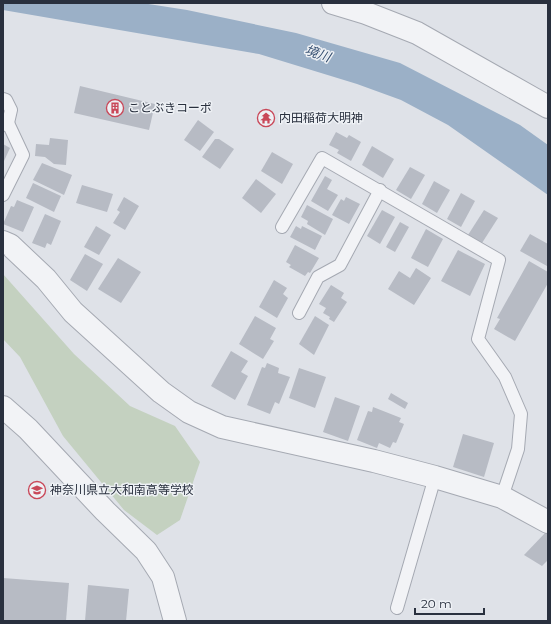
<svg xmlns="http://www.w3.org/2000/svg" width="551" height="624" font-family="Montserrat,'Noto Sans JP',sans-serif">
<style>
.green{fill:#c4d1c0}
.water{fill:#9bb0c7}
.building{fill:#b7bbc4}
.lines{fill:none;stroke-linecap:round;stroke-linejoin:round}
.service-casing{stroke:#a5a9b2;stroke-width:14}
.minor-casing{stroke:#a5a9b2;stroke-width:24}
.service{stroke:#f2f3f6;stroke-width:12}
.minor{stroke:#f2f3f6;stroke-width:22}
.labels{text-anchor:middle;stroke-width:3;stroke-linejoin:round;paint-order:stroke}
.poi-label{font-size:12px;fill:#29303e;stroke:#eef1f5;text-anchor:start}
.water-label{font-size:13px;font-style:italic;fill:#344e70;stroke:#eef1f5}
</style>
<rect width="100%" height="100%" fill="#dfe2e8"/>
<polygon class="green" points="3,274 74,354 130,406 175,426 200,462 180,520 157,535 124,510 63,436 20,357 3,339"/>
<polygon class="water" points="3,3 142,3 187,10 296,33 400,63 520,125 548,145 548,195 448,125 401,100 357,84 259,54 3,10"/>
<g class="building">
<polygon points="80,86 155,104 149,130 74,113"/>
<polygon points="198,120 214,132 200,151 184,140"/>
<polygon points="336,132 347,138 349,135 361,142 351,161 337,153 339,150 329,145"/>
<polygon points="50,138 68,140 66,165 54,164 45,157 35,156 36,144 49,145"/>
<polygon points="215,139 219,139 234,149 220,169 202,157"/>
<polygon points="3,144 10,148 4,161 3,160"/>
<polygon points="372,146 394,159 383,178 362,165"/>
<polygon points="272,152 293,164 282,184 261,171"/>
<polygon points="42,163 72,175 64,195 33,180"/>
<polygon points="410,167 425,175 411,199 396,190"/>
<polygon points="325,176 332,180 327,189 338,195 328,211 311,201"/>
<polygon points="256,179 276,194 261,213 242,198"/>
<polygon points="434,181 450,190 437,213 422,204"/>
<polygon points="33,183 61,196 54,212 26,198"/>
<polygon points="82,185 113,194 107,212 76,203"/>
<polygon points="461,193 475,201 461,227 447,219"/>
<polygon points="124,197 139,206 125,230 113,223 120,212 117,210"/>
<polygon points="346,197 360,204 349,224 332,215 341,199 344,201"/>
<polygon points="17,200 34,207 23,232 3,224 11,206 14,207"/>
<polygon points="307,205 333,219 325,235 307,224 308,221 301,217"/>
<polygon points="382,210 395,217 380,244 367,236"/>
<polygon points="484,210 498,218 482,243 468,235"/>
<polygon points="45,214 61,221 51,245 47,243 45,248 32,243"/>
<polygon points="400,222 409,227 395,252 386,247"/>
<polygon points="96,226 111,235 99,255 84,247"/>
<polygon points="296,226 301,229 302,226 322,236 315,250 290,237"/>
<polygon points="426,229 443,239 428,267 411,258"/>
<polygon points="530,234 548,244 548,264 547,266 520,251"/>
<polygon points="295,245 319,258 310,273 308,272 305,276 289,267 291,265 286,262"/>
<polygon points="458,250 485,264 470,296 441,281"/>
<polygon points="85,254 103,264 87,291 70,280"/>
<polygon points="118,258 141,272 121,303 98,289"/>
<polygon points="529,261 548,272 548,283 515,341 494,329 500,319 497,318"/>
<polygon points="416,268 431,278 414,305 388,289 399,271 410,278"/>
<polygon points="274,280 287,288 283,294 288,298 277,318 259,307"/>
<polygon points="331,285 344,293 341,298 347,302 334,322 329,319 330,317 323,313 326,308 319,304"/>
<polygon points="255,316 276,328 270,339 274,341 263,359 239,344"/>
<polygon points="315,316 329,325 314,355 299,344"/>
<polygon points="231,351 248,361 241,372 248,376 235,400 211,386"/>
<polygon points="267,363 279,368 278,373 290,377 279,404 275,402 270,414 247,405 262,367 265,368"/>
<polygon points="299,368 326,377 315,408 289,398"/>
<polygon points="391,393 408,403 405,409 388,399"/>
<polygon points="335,397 360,406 348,441 323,432"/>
<polygon points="373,407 401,418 399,422 404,424 396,443 393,442 390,448 379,443 377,448 357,440 368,411 372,412"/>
<polygon points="463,434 494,443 484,477 453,467"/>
<polygon points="546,532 548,534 548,560 542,566 524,555"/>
<polygon points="3,578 69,583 66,621 3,621"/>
<polygon points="88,585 129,589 126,621 85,621"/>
</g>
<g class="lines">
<g class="service-casing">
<g id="service">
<polyline points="3,99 6,100 11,110 8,123"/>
<polyline points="3,125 8,123 23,155 3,195"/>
<polyline points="282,227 322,158 499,260 478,339 505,377 521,414 518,449 502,497"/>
<polyline points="299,313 318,277 340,265 380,190"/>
<polyline points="397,608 435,477"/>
</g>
</g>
<g class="minor-casing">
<g id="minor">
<polyline points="333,3 366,13 417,33 548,107"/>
<polyline points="3,242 10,245 46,279 73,312 161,392 189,412 222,427 374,461 435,477 502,497 548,522"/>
<polyline points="3,407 28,429 105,511 146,551 163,577 175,621"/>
</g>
</g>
<use href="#service" class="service"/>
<use href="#minor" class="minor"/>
</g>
<defs>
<g id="building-ring" transform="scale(0.9)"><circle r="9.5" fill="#eef1f5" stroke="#c94859" stroke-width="1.5"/><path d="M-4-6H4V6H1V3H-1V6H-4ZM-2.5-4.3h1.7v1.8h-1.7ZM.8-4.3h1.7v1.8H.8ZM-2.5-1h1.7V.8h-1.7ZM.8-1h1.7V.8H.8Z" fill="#c94859"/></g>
<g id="temple-ring" transform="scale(0.9)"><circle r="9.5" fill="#eef1f5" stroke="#c94859" stroke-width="1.5"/><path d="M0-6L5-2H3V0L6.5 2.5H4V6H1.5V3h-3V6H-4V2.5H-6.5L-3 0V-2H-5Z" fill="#c94859"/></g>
<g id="school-ring" transform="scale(0.9)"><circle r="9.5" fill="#eef1f5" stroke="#c94859" stroke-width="1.5"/><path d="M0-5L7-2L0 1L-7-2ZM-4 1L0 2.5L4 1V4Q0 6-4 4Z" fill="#c94859"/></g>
</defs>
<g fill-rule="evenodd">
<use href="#building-ring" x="115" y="108"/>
<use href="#temple-ring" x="266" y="118"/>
<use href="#school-ring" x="37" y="490"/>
</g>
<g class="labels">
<g class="poi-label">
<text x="128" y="112">ことぶきコーポ</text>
<text x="279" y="122">内田稲荷大明神</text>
<text x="50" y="494">神奈川県立大和南高等学校</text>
</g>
<g class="water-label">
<text transform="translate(318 53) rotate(19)" y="5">境川</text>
</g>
</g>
<rect width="551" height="624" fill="none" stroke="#29303e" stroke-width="8"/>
<path d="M415 608v6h69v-6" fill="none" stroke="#29303e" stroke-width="2"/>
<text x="421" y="608" font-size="12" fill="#29303e" stroke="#eef1f5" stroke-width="3" paint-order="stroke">20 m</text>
</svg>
